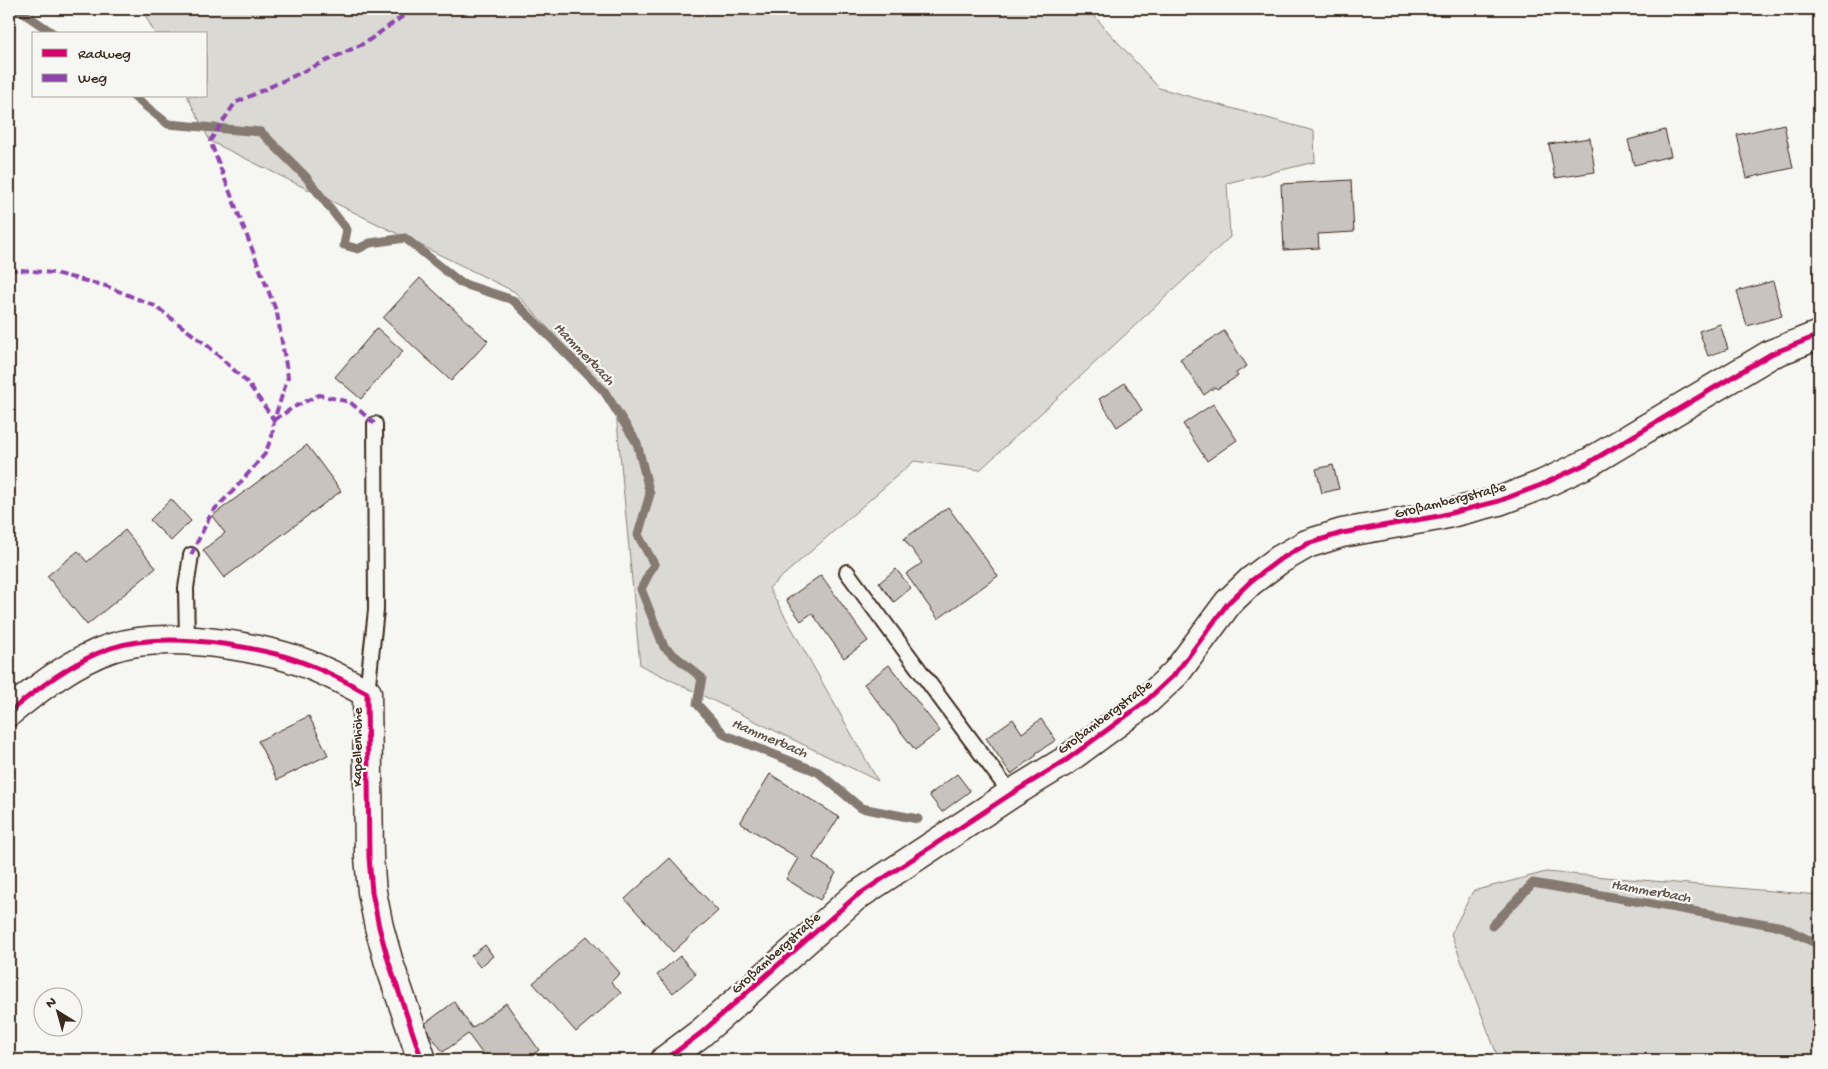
<svg xmlns="http://www.w3.org/2000/svg" width="1828" height="1069" font-family="'Gochi Hand',sans-serif">
<style>
.green{fill:#dad9d3;stroke:#8a8278}
.lines{fill:none;stroke-linecap:round;stroke-linejoin:round}
.stream{stroke:#857a71;stroke-width:9}
.building{fill:#c8c3be;stroke:#3b2a1e}
.service-casing{stroke:#3b2a1e;stroke-width:18}
.minor-casing{stroke:#3b2a1e;stroke-width:31}
.service{stroke:#f6f6f2;stroke-width:14}
.minor{stroke:#f6f6f2;stroke-width:28}
.quiet{stroke:#8e44ad;stroke-width:4;stroke-dasharray:8 4;stroke-linecap:butt}
.cycleway-casing{stroke:#f6f6f2;stroke-width:8}
.cycleway{stroke:#d6006c;stroke-width:5}
.labels{text-anchor:middle;stroke-width:4.5;stroke-linejoin:round;paint-order:stroke}
.street-label{font-size:14px;fill:#3b2a1e;stroke:#f6f6f2}
.water-label{font-size:15px;font-style:italic;fill:#605248;stroke:#f6f6f2}
</style>
<rect width="100%" height="100%" fill="#f6f6f2"/>
<filter id="ink" filterUnits="userSpaceOnUse"><feTurbulence type="fractalNoise" baseFrequency=".02" numOctaves="2"/><feDisplacementMap in="SourceGraphic" scale="10" xChannelSelector="R" yChannelSelector="G"/><feConvolveMatrix kernelMatrix="1 2 1 2 8 2 1 2 1" color-interpolation-filters="sRGB"/></filter>
<g filter="url(#ink)">
<g class="green">
<polygon points="142,9 1088,9 1159,88 1314,131 1315,162 1227,183 1230,237 980,470 914,461 769,588 878,781 640,665 615,401 515,292 210,141 187,96 206,96 206,34 155,34"/>
<polygon points="1546,872 1819,895 1819,1060 1499,1060 1451,934 1473,891"/>
</g>
<g class="lines">
<g class="stream">
<polyline points="9,11 19,10 54,34"/>
<polyline points="133,96 168,124 261,132 306,177 347,230 344,245 358,249 370,243 405,238 461,283 513,300 604,391 637,443 650,494 638,535 654,564 641,589 664,647 702,678 697,704 725,735 818,772 861,808 918,819"/>
<polyline points="1492,926 1533,883 1783,927 1819,945"/>
</g>
</g>
<g class="building">
<polygon points="1784,124 1793,168 1747,178 1737,135"/>
<polygon points="1665,130 1671,156 1634,165 1628,140"/>
<polygon points="1590,138 1595,172 1555,178 1549,144"/>
<polygon points="1351,180 1354,232 1318,234 1319,248 1284,250 1281,184"/>
<polygon points="420,278 488,341 451,381 383,318"/>
<polygon points="1773,281 1782,316 1747,326 1737,291"/>
<polygon points="1720,324 1728,349 1708,356 1699,331"/>
<polygon points="377,328 403,351 361,399 335,377"/>
<polygon points="1224,331 1247,366 1236,373 1238,376 1217,389 1215,387 1204,395 1180,359"/>
<polygon points="1125,383 1142,410 1117,427 1099,399"/>
<polygon points="1213,404 1237,440 1207,461 1183,424"/>
<polygon points="307,445 341,491 224,578 203,550 225,533 212,516"/>
<polygon points="1333,465 1339,489 1322,493 1316,469"/>
<polygon points="171,499 191,521 171,541 150,520"/>
<polygon points="948,507 998,576 938,619 906,574 922,563 904,539"/>
<polygon points="125,530 156,568 87,625 47,576 78,551 87,562"/>
<polygon points="896,569 911,588 894,602 879,583"/>
<polygon points="821,575 868,641 844,658 812,613 801,621 786,600"/>
<polygon points="889,665 940,731 915,750 864,684"/>
<polygon points="309,716 328,755 277,780 258,741"/>
<polygon points="1013,719 1022,733 1041,719 1056,740 1036,753 1037,755 1011,774 986,738"/>
<polygon points="770,774 839,817 813,858 836,873 820,900 786,879 798,858 740,823"/>
<polygon points="957,774 970,791 942,812 929,795"/>
<polygon points="670,858 718,911 673,952 625,899"/>
<polygon points="587,936 620,973 611,982 621,993 576,1032 533,983"/>
<polygon points="485,945 493,956 480,967 471,956"/>
<polygon points="680,956 696,974 673,993 657,975"/>
<polygon points="454,1002 472,1028 506,1003 539,1050 525,1060 487,1060 468,1034 443,1052 423,1025"/>
</g>
<g class="lines">
<g class="service-casing">
<g id="service">
<polyline points="847,572 1011,794"/>
<polyline points="187,640 186,588 191,555"/>
<polyline points="367,693 376,610 375,424"/>
</g>
</g>
<g class="minor-casing">
<g id="minor">
<path d="M9,712C40,687 73,661 111,648C159,632 232,643 280,655C310,663 340,678 367,693L369,857L372,892L379,927L389,963L422,1060"/>
<polyline points="665,1060 701,1033 855,897 1011,794 1065,761 1145,702 1176,673 1228,603 1251,581 1279,560 1307,544 1342,533 1439,516 1499,501 1541,485 1588,463 1771,354 1819,335"/>
</g>
</g>
<use href="#service" class="service"/>
<use href="#minor" class="minor"/>
<g class="quiet">
<polyline points="9,269 54,273 106,286 155,306 208,346 248,383 274,420"/>
<polyline points="274,420 294,407 319,395 350,402 375,424"/>
<polyline points="191,555 212,512 233,491 265,454 272,436 274,420 288,377 277,313 210,141 235,103 365,43 413,9"/>
</g>
<g class="cycleway-casing">
<g id="cycleway">
<path d="M9,712C40,687 73,661 111,648C159,632 232,643 280,655C310,663 340,678 367,693L369,857L372,892L379,927L389,963L422,1060"/>
<polyline points="665,1060 701,1033 855,897 1011,794 1065,761 1145,702 1176,673 1228,603 1251,581 1279,560 1307,544 1342,533 1439,516 1499,501 1541,485 1588,463 1771,354 1819,335"/>
</g>
</g>
<use href="#cycleway" class="cycleway"/>
</g>
</g>
<g class="labels">
<g class="street-label">
<text transform="translate(1450 499) rotate(-14)" y="5">Großambergstraße</text>
<text transform="translate(1104 716) rotate(-37)" y="5">Großambergstraße</text>
<text transform="translate(356 747) rotate(-90)" y="5">Kapellenhöhe</text>
<text transform="translate(775 952) rotate(-42)" y="5">Großambergstraße</text>
</g>
<g class="water-label">
<text transform="translate(585 353) rotate(46)" y="5">Hammerbach</text>
<text transform="translate(770 737) rotate(23)" y="5">Hammerbach</text>
<text transform="translate(1651 890) rotate(10)" y="5">Hammerbach</text>
</g>
</g>
<rect width="1828" height="1069" fill="none" stroke="#f6f6f2" stroke-width="30"/>
<rect x="15" y="15" width="1798" height="1039" fill="none" stroke="#3b2a1e" stroke-width="2" filter="url(#ink)"/>
<rect x="32" y="32" width="175" height="65" fill="#f6f6f2" stroke="#aba49d"/>
<rect x="42" y="49" width="25" height="8" fill="#d6006c" stroke="#aba49d"/>
<text x="78" y="58" font-size="15" fill="#3b2a1e">Radweg</text>
<rect x="42" y="74" width="25" height="8" fill="#8e44ad" stroke="#aba49d"/>
<text x="78" y="82" font-size="15" fill="#3b2a1e">Weg</text>
<g transform="translate(58 1012) rotate(323)"><circle r="24" fill="#f6f6f2" stroke="#aba49d"/>
<path d="M0-4L9 19L0 12L-9 19Z" fill="#3b2a1e"/>
<text y="-8" font-size="14" font-weight="bold" text-anchor="middle" fill="#3b2a1e">N</text>
</g>
</svg>
